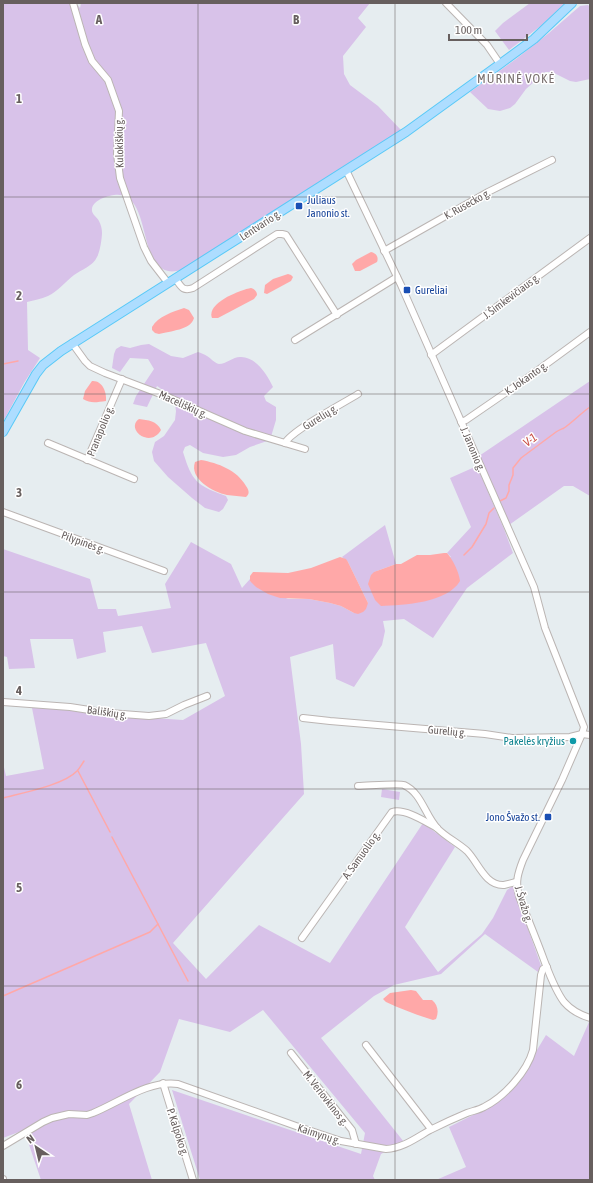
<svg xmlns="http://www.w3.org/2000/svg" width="593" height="1183" font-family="'Asap Condensed',sans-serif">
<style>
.green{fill:#d8c2e9}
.water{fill:#ffa8a8}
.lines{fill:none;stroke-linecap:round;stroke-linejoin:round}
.stream{stroke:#ffa8a8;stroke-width:1.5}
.minor-casing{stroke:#bbb5b3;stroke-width:8}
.major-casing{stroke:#58c9f7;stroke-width:10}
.minor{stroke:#fff;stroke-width:6}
.major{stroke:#adddff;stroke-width:8}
.grid{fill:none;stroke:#675f5e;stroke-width:1;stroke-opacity:0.55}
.transit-dot{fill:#1a4fb4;stroke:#fff;stroke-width:1.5}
.culture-dot{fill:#0f9aa8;stroke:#fff;stroke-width:1.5}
.labels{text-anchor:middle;stroke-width:3;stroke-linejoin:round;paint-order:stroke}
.street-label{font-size:11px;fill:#675f5e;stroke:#fff}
.transit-label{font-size:11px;fill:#164399;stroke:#fff;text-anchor:start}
.culture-label{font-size:11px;fill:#0d838f;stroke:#fff;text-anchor:end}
.water-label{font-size:12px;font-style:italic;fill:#c94e44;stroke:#fff}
.quarter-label{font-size:13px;letter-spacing:1px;fill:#796f6e;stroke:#fff}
.grid-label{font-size:13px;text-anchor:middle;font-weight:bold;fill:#675f5e;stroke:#fff;stroke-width:3;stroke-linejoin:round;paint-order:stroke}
</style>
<rect width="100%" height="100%" fill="#e6edf0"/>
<g class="green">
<path d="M3,3H76L80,8L81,3H370L358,18L366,27L343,56L344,74L350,85L378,106L401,130L181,270C133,284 156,189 114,195C107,196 93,200 92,209C91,214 97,217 99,221C101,225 102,229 102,233C102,238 100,252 97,257C93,266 81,270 74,275C65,282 57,292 48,296C41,299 34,300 27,302L28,350L40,358L24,383L3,422Z"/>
<polygon points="530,3 565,3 542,25 509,50 495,31 503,23"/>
<polygon points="588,5 590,7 590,79 576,82 570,81 552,72 545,72 526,89 515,104 510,108 500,111 488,109 470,92 516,59 549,33 580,6"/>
<path d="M149,344L171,356L183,358L198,352C201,353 204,354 207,356C211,358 214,363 219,364C226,364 233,357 240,357C255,356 267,374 273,387L264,396L266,401L276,407V420L270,440L250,447L236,455L223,457L203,453L190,445L185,447L183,452C186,461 189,472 195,479C202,488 216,492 226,496L228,500L223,509L219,512L205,508L192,498L168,477L154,461L152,452L155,442L164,436L175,420L176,411L174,398L157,386L147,407L133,404L136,396L154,369L148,359L130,358L120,372L112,368L114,354L116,349L121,346L130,348L141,345Z"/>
<polygon points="590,381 590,496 573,486 564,486 509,525 479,456"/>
<polygon points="477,466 504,529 513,553 467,588 433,638 404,619 383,621 385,631 382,645 354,687 336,679 333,644 290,657 301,744 304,794 173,943 206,979 259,925 330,963 423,823 455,847 405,927 438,972 482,934 493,918 507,890 513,886 545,977 485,934 441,974 394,985 374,996 321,1038 404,1142 381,1154 373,1176 375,1180 200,1180 172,1090 361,1154 365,1133 263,1010 230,1032 179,1019 160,1072 129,1104 152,1180 41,1180 24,1130 3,1138 3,763 6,776 44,769 32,708 74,709 109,715 183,720 225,696 206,643 152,653 142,626 103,632 106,652 77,659 73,639 30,639 35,668 9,669 7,657 3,656 3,549 90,579 98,609 116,609 118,616 171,608 165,584 191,542 231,564 242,588 250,579 250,581 288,599 309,599 330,603 341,606 354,613 368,603 348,562 342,557 385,525 396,564 374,572 451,557 447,553 471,527 450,478"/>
<polygon points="382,789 400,792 399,800 381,797"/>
<polygon points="589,1022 590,1180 436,1180 466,1167 449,1127 491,1106 528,1065 546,1035 574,1056"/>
</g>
<g class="water">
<path d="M371,252C376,253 379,257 377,262L360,271H355L352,264L356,260Z"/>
<polygon points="288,274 291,275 293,277 291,281 267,294 264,293 265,285 273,279"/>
<path d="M251,288C254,289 257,291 257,295L254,299L218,318H212C206,303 240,290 251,288Z"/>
<path d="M184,308L189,310L194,318C191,330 170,331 159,334L155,333L152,330V327C158,316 173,312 184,308Z"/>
<path d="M92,381C102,380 107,392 106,401C97,402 91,404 83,399L85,391Z"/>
<path d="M139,419C148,420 157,421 161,430C150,449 125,429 139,419Z"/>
<path d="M201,460C218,463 237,470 246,486C249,490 250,494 246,497C240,496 233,496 227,495C213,492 189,479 195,462Z"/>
<path d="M444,553H447C453,560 459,572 460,581C447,603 404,605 381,606L375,600L368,584L371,575L374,572L396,564H401L417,555H430Z"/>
<polygon points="340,557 346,559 348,562 368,603 366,609 363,612 358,614 354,613 341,606 330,603 309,599 280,598 268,594 256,587 250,581 250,576 253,572 288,573 311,568"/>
<path d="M411,990L416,991L423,1000H432C438,1005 439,1012 436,1019L433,1020C417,1015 401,1009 386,1002L383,999L390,993Z"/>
</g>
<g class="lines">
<g class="stream">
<polyline points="3,364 18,361"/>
<path d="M500,501L506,498L509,491V485L513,475V468L521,458L556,432C559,430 562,429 564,428C573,422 581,413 590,407"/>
<polyline points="464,555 472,547 486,524 489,513 494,508"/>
<polyline points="78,771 110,832"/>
<path d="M3,798C22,793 64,785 77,771C80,768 82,764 84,761"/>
<polyline points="112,837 188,981"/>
<polyline points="3,996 150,932 158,924"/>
</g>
<g class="minor-casing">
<g id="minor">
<polyline points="73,3 85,44 92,61 108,80 119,111 117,154 120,178 144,247 151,261 168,283"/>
<polyline points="446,3 487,45 500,64"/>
<path d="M346,170L401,285L534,587L545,628L582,722L584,727L582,734L562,780L523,860C518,873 515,882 519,896C527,917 536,938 544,960C549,973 555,990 564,1002C571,1010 580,1015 590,1018"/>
<polyline points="384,251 488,192 552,160"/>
<path d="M175,278C181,286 182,292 193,288L277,234H282L286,235L337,315"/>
<polyline points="295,340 397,277"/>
<polyline points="72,343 85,361 90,366 105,373 163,395 245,431 305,449"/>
<polyline points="431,355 590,238"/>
<polyline points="461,422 466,420 530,376 590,332"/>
<polyline points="48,443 134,479"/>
<path d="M285,443C292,430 344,403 358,394"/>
<polyline points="87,460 122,379"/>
<polyline points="3,512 164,571"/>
<polyline points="3,702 70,707 109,713 149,716 166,714 184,705 207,696"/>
<polyline points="303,718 330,721 485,734 512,738 570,737 582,734 590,735"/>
<path d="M358,786C367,786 398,783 404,785C422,793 425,816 438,829C446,837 458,843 467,851C478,862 485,886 504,885C508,884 512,883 516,882"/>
<path d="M302,938L392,812C405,808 426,822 437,828"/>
<polyline points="366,1045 431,1129"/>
<polyline points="291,1053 352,1130 356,1144"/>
<polyline points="163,1083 193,1180"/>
<path d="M3,1146L43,1122L52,1118L69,1114L87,1115L93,1113C120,1102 148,1080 178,1084L296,1126L341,1141L386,1149C403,1148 416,1138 430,1130C442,1124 455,1118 467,1113C472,1111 479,1110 484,1107C504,1097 527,1072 533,1050L541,975L543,969L547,967"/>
<polyline points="3,1179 3,1180"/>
</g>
</g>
<g class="major-casing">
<polyline id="major" points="3,432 36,374 43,365 61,351 406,132 500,64 534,39 572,3"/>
</g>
<use href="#minor" class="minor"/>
<use href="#major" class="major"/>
</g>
<path class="grid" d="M198,3V1180M395,3V1180M3,197H590M3,394H590M3,592H590M3,789H590M3,986H590"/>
<g class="transit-dot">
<rect x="295" y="202" width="8" height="8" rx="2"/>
<rect x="403" y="286" width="8" height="8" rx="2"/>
<rect x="544" y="813" width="8" height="8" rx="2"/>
</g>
<circle class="culture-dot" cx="573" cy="741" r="4"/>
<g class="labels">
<g class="street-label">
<text transform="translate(119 143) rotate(-91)" y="4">Kulokiškių g.</text>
<text transform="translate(467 204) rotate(-29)" y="4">K. Rusecko g.</text>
<text transform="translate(260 225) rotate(-33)" y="4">Lentvario g.</text>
<text transform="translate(511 296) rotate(-37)" y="4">J. Šimkevičiaus g.</text>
<text transform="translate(526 378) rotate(-35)" y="4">K. Jokanto g.</text>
<text transform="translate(183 404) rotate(24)" y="4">Maceliškių g.</text>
<text transform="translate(320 417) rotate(-32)" y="4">Gurelių g.</text>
<text transform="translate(100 431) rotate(-68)" y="4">Pranapolio g.</text>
<text transform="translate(473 449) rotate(67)" y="4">J. Janonio g.</text>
<text transform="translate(83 542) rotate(20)" y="4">Pilypinės g.</text>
<text transform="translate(107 712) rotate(8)" y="4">Bališkių g.</text>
<text transform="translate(447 731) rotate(5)" y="4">Gurelių g.</text>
<text transform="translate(361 855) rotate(-54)" y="4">A. Samuolio g.</text>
<text transform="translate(524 904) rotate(73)" y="4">J. Švažo g.</text>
<text transform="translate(326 1098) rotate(52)" y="4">M. Veriovkinos g.</text>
<text transform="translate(178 1132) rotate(72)" y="4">P. Kalpoko g.</text>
<text transform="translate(319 1134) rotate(18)" y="4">Kaimynų g.</text>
</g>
<g class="transit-label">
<text x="307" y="204">Juliaus<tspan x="307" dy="13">Janonio st.</tspan></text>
<text x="415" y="294">Gureliai</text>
<text x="540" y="821" text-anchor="end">Jono Švažo st.</text>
</g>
<g class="culture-label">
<text x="565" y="745">Pakelės kryžius</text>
</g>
<g class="water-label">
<text transform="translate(530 440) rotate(-37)" y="4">V-1</text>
</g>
<g class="quarter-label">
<text x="516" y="83">MŪRINĖ VOKĖ</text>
</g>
</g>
<g class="grid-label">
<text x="99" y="24">A</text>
<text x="296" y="24">B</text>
<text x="19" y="103">1</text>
<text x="19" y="300">2</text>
<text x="19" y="497">3</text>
<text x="19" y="695">4</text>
<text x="19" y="892">5</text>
<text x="19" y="1089">6</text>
</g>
<rect width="593" height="1183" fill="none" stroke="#675f5e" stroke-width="8"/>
<g transform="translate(36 1147) rotate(325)" stroke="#ffffff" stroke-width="3" paint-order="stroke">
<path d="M0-3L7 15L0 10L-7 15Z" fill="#675f5e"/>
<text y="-6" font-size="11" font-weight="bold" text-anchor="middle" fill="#675f5e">N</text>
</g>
<path d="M449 34v6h78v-6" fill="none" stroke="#675f5e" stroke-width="2"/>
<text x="455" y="34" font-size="12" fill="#675f5e" stroke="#ffffff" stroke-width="3" paint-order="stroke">100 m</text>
</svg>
